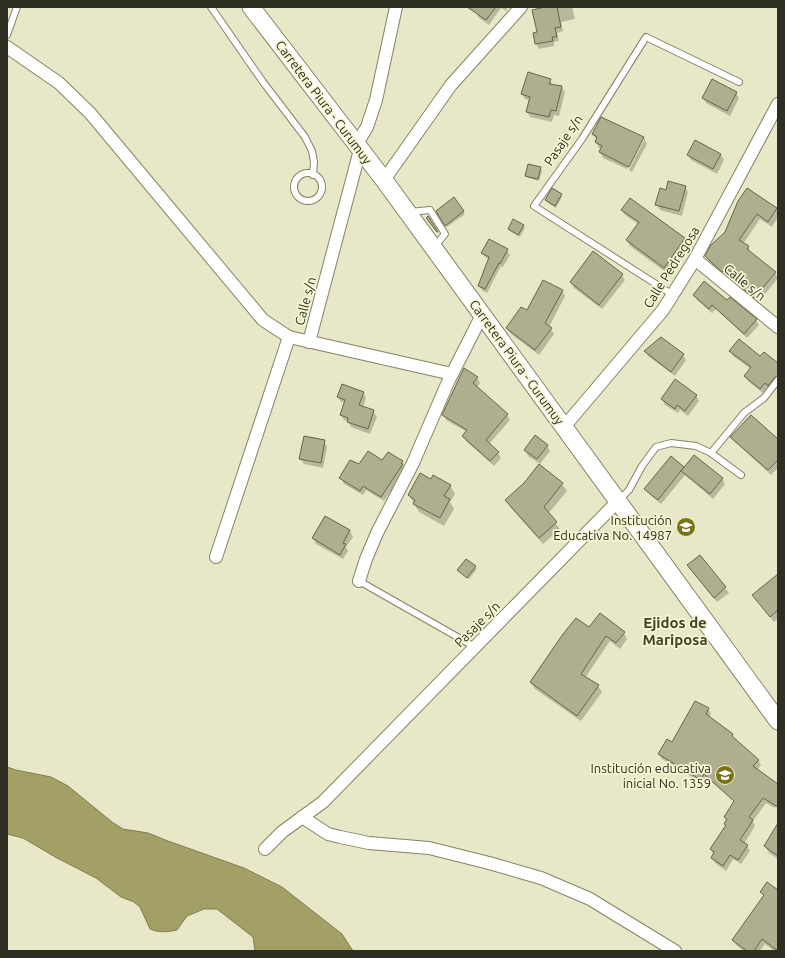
<svg xmlns="http://www.w3.org/2000/svg" width="785" height="958" font-family="Ubuntu,sans-serif">
<style>
.water{fill:#a3a065;stroke:#807e51}
.shadow{fill:#0003}
.building{fill:#afae8f;stroke:#676649}
.lines{fill:none;stroke-linecap:round;stroke-linejoin:round}
.service-casing{stroke:#858366;stroke-width:8}
.minor-casing{stroke:#858366;stroke-width:14}
.secondary-casing{stroke:#858366;stroke-width:19}
.service{stroke:#fff;stroke-width:6}
.minor{stroke:#fff;stroke-width:12}
.secondary{stroke:#fff;stroke-width:17}
.labels{text-anchor:middle;stroke-width:3.5;stroke-linejoin:round;paint-order:stroke}
.street-label{font-size:13px;fill:#2f2e22;stroke:#f6f5d4}
.poi-label{font-size:13px;fill:#2f2e22;stroke:#f6f5d4;text-anchor:end}
.quarter-label{font-size:15px;font-weight:bold;fill:#434226;stroke:#f6f5d4}
</style>
<rect width="100%" height="100%" fill="#e8e7c7"/>
<path class="water" d="M7,767L16,770L51,777L68,786L112,822L123,829L148,833L168,841L244,868L282,887L342,934L353,951H255L253,937L217,909H204L187,916L177,930C167,932 160,933 150,929L140,907L134,902L121,897L96,878L57,858L23,838L7,834Z"/>
<g class="shadow">
<polygon points="481,7 508,7 506,11 501,8 489,25 479,18 476,13"/>
<polygon points="550,7 572,7 575,19 561,22 563,31 557,33 559,41 554,42 554,46 539,49 536,44 534,34 538,33"/>
<polygon points="550,80 553,85 562,87 565,92 559,116 554,115 552,122 530,117 527,111 530,101 525,99 522,94"/>
<polygon points="736,93 739,98 730,116 706,103 703,98"/>
<polygon points="601,119 644,138 647,144 632,172 629,170 644,140 642,140 627,169 603,158 600,152 602,149 599,148 596,142 597,140 593,134"/>
<polygon points="695,141 721,155 724,160 717,174 691,160 688,155"/>
<polygon points="540,168 542,171 539,181 528,178 526,176"/>
<polygon points="685,187 688,192 682,216 660,210 657,205"/>
<polygon points="747,189 777,209 778,211 778,217 772,227 760,219 743,244 748,246 751,253 775,273 778,278 758,303 745,292 741,286 744,284 730,272 726,276 709,262 706,256 725,233"/>
<polygon points="561,195 562,197 556,208 548,203 546,200"/>
<polygon points="630,199 685,239 688,244 667,273 630,246 627,240 638,224 625,215 622,210"/>
<polygon points="437,211 463,211 465,214 447,227"/>
<polygon points="523,226 525,228 520,237 510,231 509,229"/>
<polygon points="507,250 510,255 503,267 501,266 487,293 482,290 479,286 489,259 485,257 482,253"/>
<polygon points="622,275 625,280 602,309 574,288 571,282"/>
<polygon points="562,291 565,296 549,327 554,334 539,355 511,334 507,329 527,312"/>
<polygon points="694,295 728,301 756,320 759,325 747,338 716,309 712,313 697,300"/>
<polygon points="645,351 683,355 686,360 675,376 648,356"/>
<polygon points="731,351 760,357 778,364 778,382 771,390 768,387 763,393 748,381 745,376 751,369 733,356"/>
<polygon points="477,378 480,383 477,387 507,415 510,420 489,444 498,453 501,458 494,466 466,441 463,436 467,432 446,420 443,414"/>
<polygon points="363,393 366,398 363,408 373,411 377,417 370,434 351,427 348,421 344,420 341,415 345,403 341,402 338,397"/>
<polygon points="696,395 699,401 688,416 680,410 678,413 665,405 662,399"/>
<polygon points="731,437 778,441 778,468 771,475 735,442"/>
<polygon points="324,441 327,447 323,468 304,464 300,458"/>
<polygon points="547,445 550,451 540,464 528,456 525,450"/>
<polygon points="671,458 684,469 722,478 725,484 713,499 685,475 661,504 649,494 646,489"/>
<polygon points="402,461 405,470 384,501 366,490 363,495 344,484 341,478 360,466 383,462"/>
<polygon points="539,466 562,484 567,491 548,514 560,529 543,544 510,507 506,500 525,484"/>
<polygon points="431,480 450,485 455,494 450,502 454,509 444,526 419,512 409,495"/>
<polygon points="325,517 350,531 353,537 346,547 348,551 343,559 316,544 313,538"/>
<polygon points="700,556 729,593 717,602 692,571"/>
<polygon points="475,567 477,569 469,579 459,570"/>
<polygon points="778,575 778,618 774,622 757,600"/>
<polygon points="589,628 624,633 627,639 620,649 610,641 585,678 598,686 602,692 581,721 535,689 531,683"/>
<polygon points="708,709 711,714 709,718 732,735 735,740 758,760 761,765 757,770 778,785 778,803 775,808 766,803 753,821 755,826 744,844 747,846 750,851 741,864 733,859 726,871 715,863 712,858 714,855 711,849 727,826 728,820 726,817 735,802 707,778 704,784 662,759 659,754 672,744"/>
<polygon points="778,825 778,859 769,853 765,846"/>
<polygon points="778,891 778,951 774,951 765,944 760,951 744,951 736,945 733,940 764,896 761,892"/>
</g>
<g class="building">
<polygon points="467,7 496,7 486,20"/>
<polygon points="545,7 557,7 561,27 555,28 557,37 552,37 553,41 535,44 533,33 537,32 532,10"/>
<polygon points="528,72 551,79 549,84 562,86 556,111 551,110 549,117 526,112 530,97 521,94"/>
<polygon points="712,79 737,92 727,111 702,98"/>
<polygon points="601,117 644,137 629,167 599,152 602,146 595,142 597,137 592,134"/>
<polygon points="695,140 721,154 713,169 687,155"/>
<polygon points="528,164 541,167 538,179 525,176"/>
<polygon points="668,181 686,186 679,211 655,205 660,188 666,190"/>
<polygon points="552,188 562,194 555,206 545,200"/>
<polygon points="747,188 777,208 768,222 757,214 739,240 749,246 747,249 776,272 754,298 740,286 744,282 726,268 722,272 705,256 710,246 725,232 738,201"/>
<polygon points="454,197 464,211 445,226 436,211"/>
<polygon points="630,198 685,238 664,268 626,240 639,222 621,210"/>
<polygon points="428,216 438,232 437,232 426,218"/>
<polygon points="513,219 524,225 518,235 508,229"/>
<polygon points="489,239 508,249 500,264 499,263 485,289 478,286 489,257 481,253"/>
<polygon points="593,251 623,274 599,305 570,282"/>
<polygon points="543,280 563,290 545,323 552,328 535,350 506,328 521,307 527,310"/>
<polygon points="704,281 727,300 730,297 757,319 744,334 712,305 709,309 693,295"/>
<polygon points="661,337 684,354 671,372 644,351"/>
<polygon points="739,339 760,356 764,352 778,363 778,376 775,377 768,386 765,383 760,389 744,376 751,367 729,351"/>
<polygon points="464,368 478,377 473,383 508,414 486,440 499,452 490,461 462,436 467,430 442,415"/>
<polygon points="675,379 697,395 685,411 677,405 675,409 661,399"/>
<polygon points="342,384 364,392 359,405 374,410 368,429 347,422 348,418 340,415 345,400 337,397"/>
<polygon points="751,415 778,439 778,460 768,470 730,437"/>
<polygon points="535,435 548,445 537,459 524,450"/>
<polygon points="304,436 325,440 321,463 299,459"/>
<polygon points="368,451 382,460 388,452 403,461 401,463 403,464 381,497 363,486 360,491 339,478 350,460 359,464"/>
<polygon points="694,455 723,478 710,494 681,471"/>
<polygon points="671,456 684,467 658,500 644,489"/>
<polygon points="539,464 563,483 544,507 557,522 539,538 505,500 524,483"/>
<polygon points="420,473 431,479 433,475 451,485 444,496 450,499 440,518 413,504 415,500 408,495"/>
<polygon points="325,516 350,530 343,543 346,544 340,555 312,538"/>
<polygon points="700,555 726,587 714,598 687,565"/>
<polygon points="466,559 476,566 467,578 457,570"/>
<polygon points="778,574 778,610 770,617 752,595"/>
<polygon points="600,613 625,632 616,643 606,636 581,674 599,685 577,716 530,682 563,634 576,618 589,627"/>
<polygon points="695,701 709,708 706,714 733,734 732,736 759,760 753,766 778,784 778,807 763,798 749,817 753,820 740,840 748,845 738,860 730,855 723,866 711,858 714,852 710,849 726,825 724,824 727,819 724,817 734,801 704,774 701,780 658,754 667,739 672,742"/>
<polygon points="778,823 778,856 764,846"/>
<polygon points="767,882 778,890 778,951 762,939 754,951 747,951 732,940 764,895 760,892"/>
</g>
<g class="lines">
<g class="service-casing">
<g id="service">
<polyline points="211,7 263,82 305,137 312,151 314,162 313,175"/>
<polyline points="7,35 17,7"/>
<circle cx="308" cy="187" r="14"/>
<polyline points="410,212 430,210 445,234 434,247"/>
<polyline points="673,295 534,206 582,139 646,37 739,82"/>
<polyline points="711,453 744,413 764,398 778,380"/>
<polyline points="618,501 629,490 642,466 656,447 671,443 696,446 711,453 741,475"/>
<polyline points="359,581 475,647"/>
</g>
</g>
<g class="minor-casing">
<g id="minor">
<polyline points="7,47 59,83 90,113 263,320 289,337 452,374"/>
<polyline points="356,145 367,127 376,100 396,7"/>
<polyline points="384,180 451,85 521,7"/>
<polyline points="695,259 778,327"/>
<polyline points="309,342 360,150"/>
<polyline points="564,427 663,310 695,259 778,104"/>
<polyline points="216,557 289,337"/>
<polyline points="359,581 366,559 377,533 413,463 448,382 482,315"/>
<polyline points="302,817 328,834 340,837 369,843 429,848 489,863 541,878 590,899 675,951"/>
<polyline points="265,849 282,832 323,802 618,501"/>
</g>
</g>
<g class="secondary-casing">
<polyline id="secondary" points="251,7 384,180 778,721"/>
</g>
<use href="#service" class="service"/>
<use href="#minor" class="minor"/>
<use href="#secondary" class="secondary"/>
</g>
<defs>
<g id="school-disc" transform="scale(1)"><circle r="9.5" fill="#7a7418" stroke="#f6f5d4"/><path d="M0-5L7-2L0 1L-7-2ZM-4 1L0 2.5L4 1V4Q0 6-4 4Z" fill="#fff"/></g>
</defs>
<g fill-rule="evenodd">
<use href="#school-disc" x="686" y="527"/>
<use href="#school-disc" x="725" y="775"/>
</g>
<g class="labels">
<g class="street-label">
<text transform="translate(324 102) rotate(53)" y="5">Carretera Piura - Curumuy</text>
<text transform="translate(563 140) rotate(-56)" y="5">Pasaje s/n</text>
<text transform="translate(671 267) rotate(-58)" y="5">Calle Pedregosa</text>
<text transform="translate(745 282) rotate(39)" y="5">Calle s/n</text>
<text transform="translate(305 301) rotate(-75)" y="5">Calle s/n</text>
<text transform="translate(517 362) rotate(54)" y="5">Carretera Piura - Curumuy</text>
<text transform="translate(477 624) rotate(-45)" y="5">Pasaje s/n</text>
</g>
<g class="poi-label">
<text x="672" y="525">Institución<tspan x="672" dy="15">Educativa No. 14987</tspan></text>
<text x="711" y="773">Institución educativa<tspan x="711" dy="15">inicial No. 1359</tspan></text>
</g>
<g class="quarter-label">
<text x="675" y="628">Ejidos de<tspan x="675" dy="17">Mariposa</tspan></text>
</g>
</g>
<rect width="785" height="958" fill="none" stroke="#2f2e22" stroke-width="16"/>
</svg>
